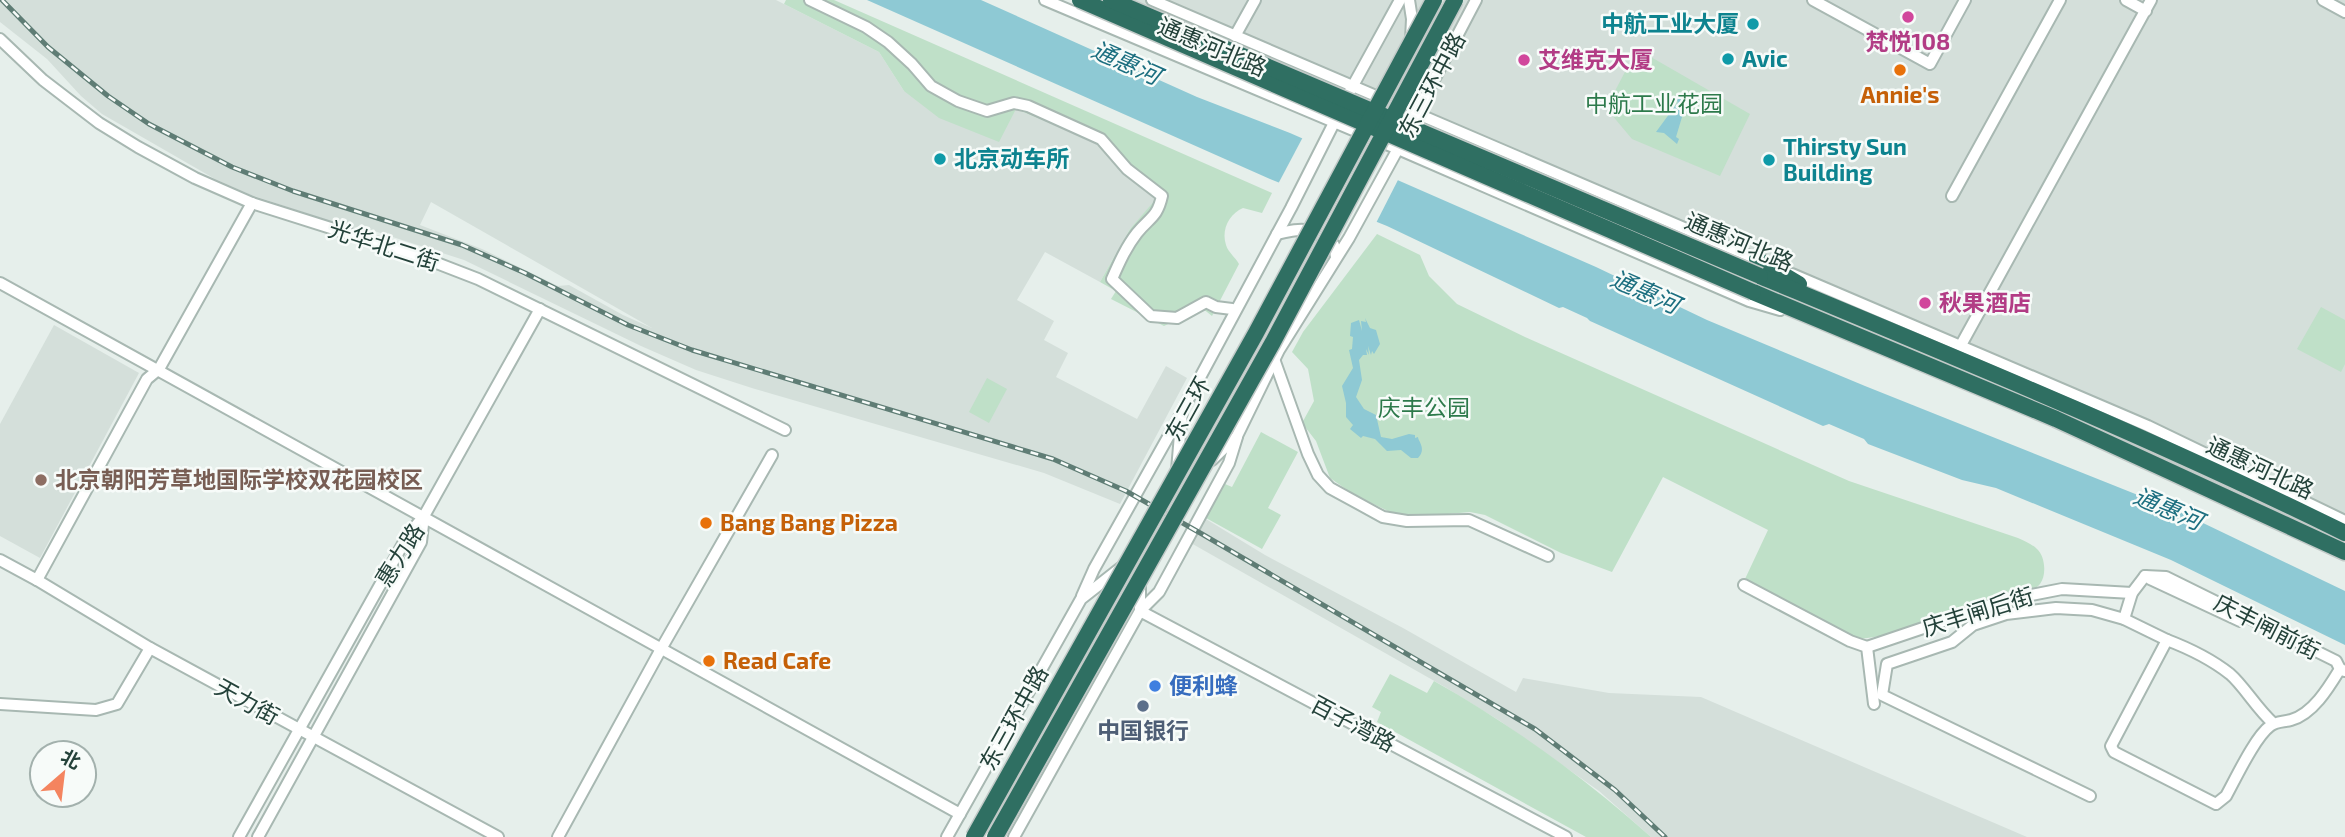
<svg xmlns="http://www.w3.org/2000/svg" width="2345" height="837" font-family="'Exo 2','Noto Sans SC',sans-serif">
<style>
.built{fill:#d4dfda;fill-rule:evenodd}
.green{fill:#bfe0c8}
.water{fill:#8ec9d4}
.pier{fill:#e6efeb}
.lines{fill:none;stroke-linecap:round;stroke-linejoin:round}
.minor-casing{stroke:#a8b8b2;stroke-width:14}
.highway-casing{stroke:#c2cac8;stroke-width:19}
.minor{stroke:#fff;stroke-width:10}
.highway{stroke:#2f6f62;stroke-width:16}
.rail-casing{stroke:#5f7d75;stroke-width:5}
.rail{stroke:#f7fbf9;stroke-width:2.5;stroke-dasharray:8;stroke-linecap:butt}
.highway-bridge-casing{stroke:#c2cac8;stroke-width:19;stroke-linecap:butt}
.highway-bridge{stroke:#2f6f62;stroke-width:16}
.hotel-dot{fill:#d1479c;stroke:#f7fbf9;stroke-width:2.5}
.culture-dot{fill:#0f9aa8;stroke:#f7fbf9;stroke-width:2.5}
.food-dot{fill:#e8710a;stroke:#f7fbf9;stroke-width:2.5}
.education-dot{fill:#8d6e63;stroke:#f7fbf9;stroke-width:2.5}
.shop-dot{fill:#3f7fe0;stroke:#f7fbf9;stroke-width:2.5}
.service-dot{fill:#5c6f8a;stroke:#f7fbf9;stroke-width:2.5}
.labels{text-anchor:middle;stroke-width:5;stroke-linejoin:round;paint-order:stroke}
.culture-label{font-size:23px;font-weight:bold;fill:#0d838f;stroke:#f7fbf9;text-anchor:start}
.hotel-label{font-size:23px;font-weight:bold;fill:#b23c85;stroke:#f7fbf9;text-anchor:start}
.street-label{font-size:23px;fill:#24423a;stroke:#f7fbf9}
.food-label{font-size:23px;font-weight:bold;fill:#c56008;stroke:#f7fbf9;text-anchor:start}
.park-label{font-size:23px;fill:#2d7a4b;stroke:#f7fbf9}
.education-label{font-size:23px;font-weight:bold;fill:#785e54;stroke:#f7fbf9;text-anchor:start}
.shop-label{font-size:23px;font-weight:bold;fill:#366cbe;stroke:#f7fbf9;text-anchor:start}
.service-label{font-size:23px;font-weight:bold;fill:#4e5e75;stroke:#f7fbf9}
.water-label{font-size:24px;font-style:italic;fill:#1c6f80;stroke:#f7fbf9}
</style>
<rect width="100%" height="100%" fill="#e6efeb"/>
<g class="built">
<path d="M0,0H776L879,52L904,91L1016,109L1097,143L1122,172L1157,199L1130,229L1100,282L1045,252L1017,300L1054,321L1044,340L1068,353L1056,377L1137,419L1166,366L1187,378L1120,504L1044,473L755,389L696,370L641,346L464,260L368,229L348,227L251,195L215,179L102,114L81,96L47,59L0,22ZM431,202L652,328L623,315L569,285L558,286L482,249L420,225Z"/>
<polygon points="1117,0 2345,0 2345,542 1376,109"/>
<polygon points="54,325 139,373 40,558 0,536 0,424"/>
<polygon points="1196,513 1265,555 1403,628 1516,692 1523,678 1609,693 1701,697 2027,837 1651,837 1599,791 1500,721 1445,687 1182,538"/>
</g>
<g class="green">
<path d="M786,0H834L1272,193L1262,213L1243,208C1229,214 1221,230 1226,245C1228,252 1235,257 1239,264L1212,316L1202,308L1164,326L1111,299L1116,291L1100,282L1130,229L1156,199L1122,172L1097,143L1016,109L999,142L939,118L904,91L879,52L784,4Z"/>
<polygon points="1637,49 1750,114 1720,176 1632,139 1606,108"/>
<path d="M1377,234L1420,255L1429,276L1457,304L1525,337L1849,481L2018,538C2024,541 2032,544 2037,549C2045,556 2047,575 2040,584C2033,593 2014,592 2004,595C1955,609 1910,635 1858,639L1745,579L1768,530L1663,477L1612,572L1561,553L1485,515L1470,512L1415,517L1392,513L1353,494L1330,478L1316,441L1302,423L1314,401L1308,369L1292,352L1303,332Z"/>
<polygon points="2321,307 2345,320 2345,364 2341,372 2297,349"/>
<polygon points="987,378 1007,389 989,423 969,412"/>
<polygon points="1261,432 1298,452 1268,508 1281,515 1262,549 1206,518 1225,484 1232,487"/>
<path d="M1390,674L1427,693L1434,681C1512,725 1585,778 1651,837H1586L1377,722L1381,712L1372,707Z"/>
</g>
<g class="water">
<polygon points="867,0 981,0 1197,97 1290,133 1596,267 1707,320 1865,386 2178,511 2345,591 2345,645 2171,560 1996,488 1962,480 1868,444 1864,439 1829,424 1823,426 1590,321 1587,318 1563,307 1559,308 1387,226 1270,179"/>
<polygon points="1679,95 1684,103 1692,102 1689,108 1685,107 1676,137 1679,139 1677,144 1664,133 1656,132 1678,102 1676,100"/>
<path d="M1365,318L1370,328L1376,330L1380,344L1374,354L1372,351L1371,355L1368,346L1369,355L1366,349L1367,355H1363L1359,360L1362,380L1356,397L1364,409L1376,415L1381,437L1392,439L1409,434L1415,435V438L1418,437C1418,441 1427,449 1418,458H1411L1401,450L1387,451L1375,439L1363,436L1361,438L1350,429L1353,425L1346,417V403L1342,386L1353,368L1349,350L1352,349L1353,337L1350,336L1351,323L1359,320L1362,331L1361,321L1366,322Z"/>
</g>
<polygon class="pier" points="1304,135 1399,178 1375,225 1277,186"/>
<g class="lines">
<g class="minor-casing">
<g id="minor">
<path d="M810,0L866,27L888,42L912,64L931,86L958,101L987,111L1014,103L1028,106L1101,139L1127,169L1162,196C1157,218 1150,217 1137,233C1126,247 1119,263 1112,279L1151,316L1177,318L1206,302L1216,307L1232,309"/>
<polyline points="1045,0 1398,149 1749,301 1780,310"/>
<polyline points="1152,0 1761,261"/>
<polyline points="1409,0 1412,19 1411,39"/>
<polyline points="1813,0 1930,64 1965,0"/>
<polyline points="2126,0 2146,11"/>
<polyline points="2323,0 2345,12"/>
<polyline points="1235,36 1255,0"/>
<polyline points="0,39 43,80 99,123 138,147 195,178 252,203 416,255 478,279 785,430"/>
<polyline points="1350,91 1400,0"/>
<polyline points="1414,118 1476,0"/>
<polyline points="1952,196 2060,0"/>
<polyline points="1318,233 1373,131"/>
<path d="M1277,234C1306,227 1309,227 1334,245L1336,257"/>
<polyline points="1792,274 2148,426 2345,521"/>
<polyline points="0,283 960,814"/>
<polyline points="1961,345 2151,0"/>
<polyline points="1274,359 1308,454 1318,475 1330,488 1383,517 1407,521 1469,520 1548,556"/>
<polyline points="1237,437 1229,463 1159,592 1140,611 1566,837"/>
<polyline points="1212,460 1237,436 1279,350 1349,238 1405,136"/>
<polyline points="1177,470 1182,411 1291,208 1341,109"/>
<polyline points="0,560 37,580 150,648 498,837"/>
<polyline points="2145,576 2166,577 2336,661 2340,669"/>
<polyline points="2150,579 2240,621"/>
<polyline points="37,580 147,379 159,369 252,203"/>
<polyline points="1744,585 1850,641 1867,647 1874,704"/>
<polyline points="1082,596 1094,569 1181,414"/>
<polyline points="2124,619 2132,593 2145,576"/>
<polyline points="1867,647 2006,600 2062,589 2132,593"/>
<polyline points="0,704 96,710 117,704 150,648"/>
<path d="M2273,723C2257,709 2244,686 2230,674C2211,659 2188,648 2167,640L2111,746L2114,752L2216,804L2226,796C2236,778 2255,737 2270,726C2276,721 2284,722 2291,720C2313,714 2329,687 2340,669L2345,671"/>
<polyline points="2090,796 1882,695 1887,664 1952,642 1973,625 2006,614 2056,608 2092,610 2124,619 2167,640"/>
<polyline points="239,837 408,535 424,516 540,309"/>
<polyline points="258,837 421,542 424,516"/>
<polyline points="558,837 661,649 772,455"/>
<polyline points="947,837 1081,599 1123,566"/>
<polyline points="1014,837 1140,611 1140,583"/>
</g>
</g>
<g class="highway-casing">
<g id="highway">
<polyline points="1757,259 1799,284"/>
<path d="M1760,276C1957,358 2154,439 2345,533"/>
<polyline points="1753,292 2056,419 2345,552"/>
</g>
</g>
<use href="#minor" class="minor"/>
<use href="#highway" class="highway"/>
<g class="rail-casing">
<polyline id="rail" points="2,0 48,47 108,96 149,124 232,167 293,191 462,245 525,273 628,325 692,350 1053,459 1126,491 1202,534 1535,729 1615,790 1665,837"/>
</g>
<use href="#rail" class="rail"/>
<g class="highway-bridge-casing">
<g id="highway-bridge">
<polyline points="1080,0 1753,292"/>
<polyline points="1111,0 1760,276"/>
<polyline points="974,837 1256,333 1434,0"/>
<polyline points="995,837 1273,342 1455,0"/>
</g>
</g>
<use href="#highway-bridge" class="highway-bridge"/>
</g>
<g class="hotel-dot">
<circle cx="1908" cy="17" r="7"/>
<circle cx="1524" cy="60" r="7"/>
<circle cx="1925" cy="303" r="7"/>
</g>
<g class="culture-dot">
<circle cx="1753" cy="24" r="7"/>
<circle cx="1728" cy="59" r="7"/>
<circle cx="940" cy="159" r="7"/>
<circle cx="1769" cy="160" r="7"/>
</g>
<g class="food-dot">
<circle cx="1900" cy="70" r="7"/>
<circle cx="706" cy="523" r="7"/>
<circle cx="709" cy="661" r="7"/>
</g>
<circle class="education-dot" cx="41" cy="480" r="7"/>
<circle class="shop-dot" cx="1155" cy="686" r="7"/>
<circle class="service-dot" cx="1143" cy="706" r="7"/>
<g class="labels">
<g class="culture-label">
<text x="1739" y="32" text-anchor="end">中航工业大厦</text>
<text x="1742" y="67">Avic</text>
<text x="1783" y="155">Thirsty Sun<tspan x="1783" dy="26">Building</tspan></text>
<text x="954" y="167">北京动车所</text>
</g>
<g class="hotel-label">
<text x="1908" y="50" text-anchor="middle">梵悦108</text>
<text x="1538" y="68">艾维克大厦</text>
<text x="1939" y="311">秋果酒店</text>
</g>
<g class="street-label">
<text transform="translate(1212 47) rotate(23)" y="8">通惠河北路</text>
<text transform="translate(1432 85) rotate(-62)" y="8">东三环中路</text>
<text transform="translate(1739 242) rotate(23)" y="8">通惠河北路</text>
<text transform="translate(384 246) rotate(18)" y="8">光华北二街</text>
<text transform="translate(1188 409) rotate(-61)" y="8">东三环</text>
<text transform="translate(2260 468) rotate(25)" y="8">通惠河北路</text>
<text transform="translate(400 555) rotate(-58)" y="8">惠力路</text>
<text transform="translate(1978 612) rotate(-17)" y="8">庆丰闸后街</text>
<text transform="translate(2267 627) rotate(27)" y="8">庆丰闸前街</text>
<text transform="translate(247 702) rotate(29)" y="8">天力街</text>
<text transform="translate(1014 718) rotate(-61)" y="8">东三环中路</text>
<text transform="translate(1353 724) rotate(28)" y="8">百子湾路</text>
</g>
<g class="food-label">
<text x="1900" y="103" text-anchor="middle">Annie's</text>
<text x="720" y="531">Bang Bang Pizza</text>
<text x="723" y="669">Read Cafe</text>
</g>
<g class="park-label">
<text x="1654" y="112">中航工业花园</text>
<text x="1424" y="416">庆丰公园</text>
</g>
<g class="education-label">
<text x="55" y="488">北京朝阳芳草地国际学校双花园校区</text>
</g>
<g class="shop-label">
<text x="1169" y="694">便利蜂</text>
</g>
<g class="service-label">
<text x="1143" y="739">中国银行</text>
</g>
<g class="water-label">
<text transform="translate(1126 63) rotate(24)" y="8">通惠河</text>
<text transform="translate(1645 292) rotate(24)" y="8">通惠河</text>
<text transform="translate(2168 509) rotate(23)" y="8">通惠河</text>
</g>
</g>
<g transform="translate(63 774) rotate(28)"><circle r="33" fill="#f7fbf9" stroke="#a3b1ad" stroke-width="2"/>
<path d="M0-5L12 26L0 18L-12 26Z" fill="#f4845f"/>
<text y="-10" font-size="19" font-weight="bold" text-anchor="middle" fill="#24423a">北</text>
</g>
</svg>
